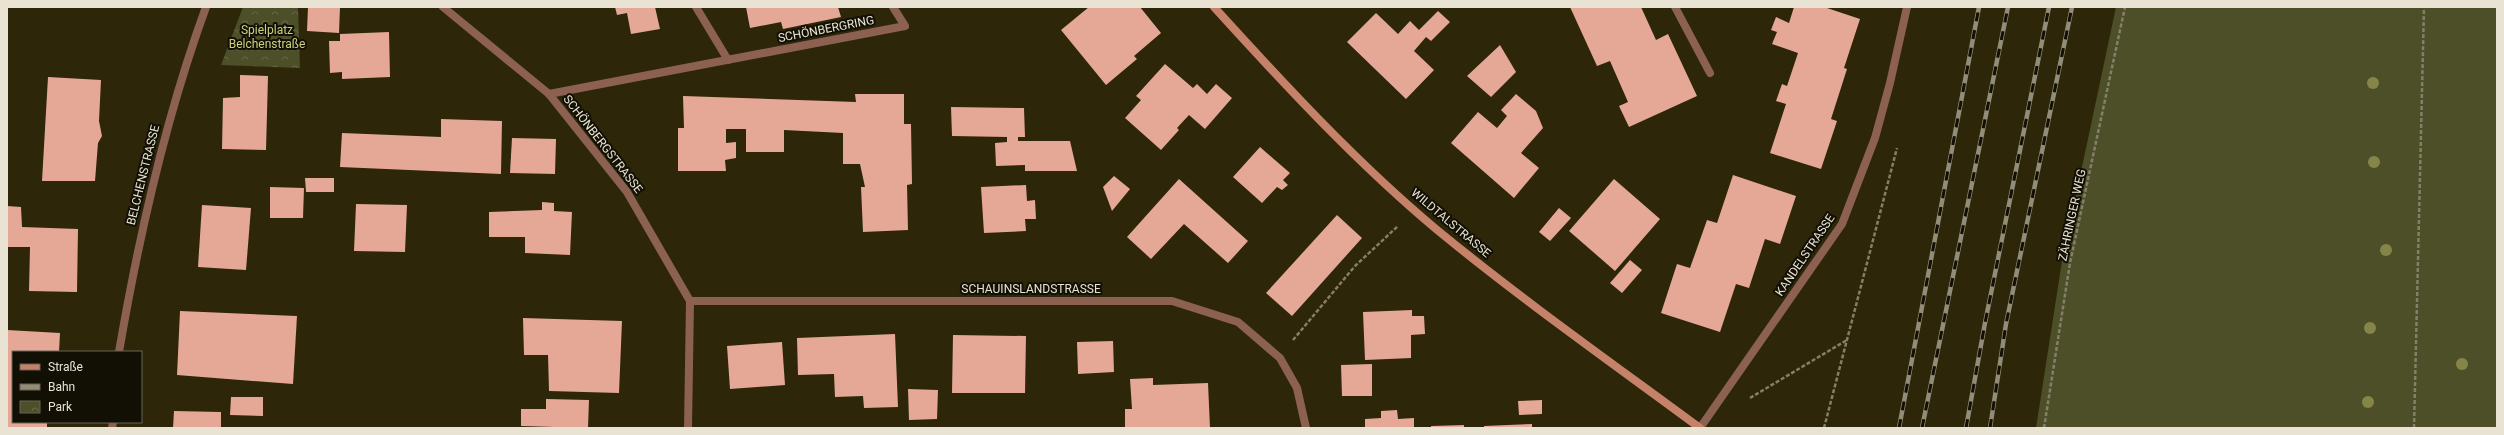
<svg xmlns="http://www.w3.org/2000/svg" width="2504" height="435" font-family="Roboto,sans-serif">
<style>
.grass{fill:#4d4f29}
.park{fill:url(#park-crowns)}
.building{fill:#e5a897}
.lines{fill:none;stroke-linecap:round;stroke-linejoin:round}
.path{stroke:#857f68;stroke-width:2.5;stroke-dasharray:4 2;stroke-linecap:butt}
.lane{stroke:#8c6152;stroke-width:8}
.street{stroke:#8c6152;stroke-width:8}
.secondary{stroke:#c68169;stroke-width:8}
.rail-casing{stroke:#938d77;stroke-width:4.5}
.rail{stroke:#120f04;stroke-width:3;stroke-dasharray:9;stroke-linecap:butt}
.tree{fill:#858549}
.labels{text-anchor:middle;stroke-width:4;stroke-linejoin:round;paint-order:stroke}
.street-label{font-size:12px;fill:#e8e3d3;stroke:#120f04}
.park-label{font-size:12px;fill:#cdd27e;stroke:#120f04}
</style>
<defs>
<pattern id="park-crowns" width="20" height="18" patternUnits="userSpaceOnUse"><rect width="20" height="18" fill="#4d4f29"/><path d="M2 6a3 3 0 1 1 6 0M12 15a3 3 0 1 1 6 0" fill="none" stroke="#676847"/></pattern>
</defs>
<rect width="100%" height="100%" fill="#2d2609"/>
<polygon class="grass" points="2116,7 2497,7 2497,428 2036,428 2062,261"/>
<polygon class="park" points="243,7 298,7 300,68 221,65"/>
<g class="building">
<polygon points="308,7 340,7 339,33 307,31"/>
<polygon points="615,7 655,7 660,29 631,34 627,13 617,15"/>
<polygon points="746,7 838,7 841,17 783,29 781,22 750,28"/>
<polygon points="1089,7 1140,7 1161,33 1134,56 1137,59 1106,85 1061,30"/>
<polygon points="1570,7 1641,7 1656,40 1668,34 1697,96 1629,127 1619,106 1628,102 1610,61 1597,66"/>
<polygon points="1794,7 1824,7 1860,19 1844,68 1847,69 1831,119 1837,121 1821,169 1770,153 1786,104 1776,101 1782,84 1787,86 1798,53 1772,44 1777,32 1771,30 1776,17 1789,23"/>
<polygon points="1438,11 1450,22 1431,41 1426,37 1414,51 1434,70 1406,99 1347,42 1376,13 1398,34 1410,21 1419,30"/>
<polygon points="389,32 390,77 342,79 342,72 330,73 329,41 340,41 340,34"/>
<polygon points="1500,45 1516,72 1491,97 1467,76"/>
<polygon points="1165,64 1193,88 1197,84 1207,94 1216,84 1232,98 1205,129 1189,115 1177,128 1179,130 1161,150 1125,118 1141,100 1136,96"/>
<polygon points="240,75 268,76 266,150 222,149 223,98 240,97"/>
<polygon points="48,77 101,80 99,121 102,136 98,143 95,181 42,181"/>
<polygon points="855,94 904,94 904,124 911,124 912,184 907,185 908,230 863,232 861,187 865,187 860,164 843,164 843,133 784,130 784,152 746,152 746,129 726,129 726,143 736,142 736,158 725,160 726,171 678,171 678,128 684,128 683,96 856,102"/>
<polygon points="1516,94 1536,111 1543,128 1521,153 1539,168 1514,198 1451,143 1478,112 1497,128 1507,116 1501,110"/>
<polygon points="951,107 1024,108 1025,137 1018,137 1018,141 1070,141 1077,171 1025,171 1025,165 996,166 995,143 1007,142 1007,137 952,136"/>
<polygon points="441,119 502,121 501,174 340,167 342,133 441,137"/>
<polygon points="512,138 556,139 555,174 510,173"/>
<polygon points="1260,147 1290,173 1283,180 1288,185 1282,190 1277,187 1262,203 1233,177"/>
<polygon points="1733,175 1796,196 1780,244 1765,239 1749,288 1736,284 1720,332 1661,313 1677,264 1690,268 1707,220 1717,223"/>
<polygon points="1114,176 1130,189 1112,211 1103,187"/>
<polygon points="305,178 334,178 334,192 306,192"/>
<polygon points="1179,179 1248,241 1228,263 1184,224 1151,259 1127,237"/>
<polygon points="1614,179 1660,219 1615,271 1569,231"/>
<polygon points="1026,185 1027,201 1035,200 1036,219 1025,219 1026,231 984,233 981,187"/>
<polygon points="270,187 304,188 303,218 270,218"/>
<polygon points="542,202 554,203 554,211 572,212 570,255 525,253 525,237 489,237 489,212 542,210"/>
<polygon points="356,204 407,205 405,252 354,251"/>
<polygon points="202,205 251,208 246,270 198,267"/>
<polygon points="7,206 21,207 22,227 78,229 77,292 29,291 30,247 7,247"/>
<polygon points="1559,208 1571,218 1550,241 1539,232"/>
<polygon points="1337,215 1362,238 1292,316 1266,293"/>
<polygon points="1630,260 1642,270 1622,293 1610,283"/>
<polygon points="1412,310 1412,316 1424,316 1425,334 1411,335 1411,358 1365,360 1363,312"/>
<polygon points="180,311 297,316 293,384 177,375"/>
<polygon points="523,318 622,321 619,393 549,391 548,355 524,355"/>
<polygon points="7,330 60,333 59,352 13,352 13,422 47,422 47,428 7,428"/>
<polygon points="895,334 898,407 864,408 863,396 835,397 834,374 798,375 797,338"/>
<polygon points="953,335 1026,336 1025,393 952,393"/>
<polygon points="1113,341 1114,372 1078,374 1077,342"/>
<polygon points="782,342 785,385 730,389 727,346"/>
<polygon points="1372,364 1372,396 1342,396 1341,365"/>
<polygon points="1153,378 1153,385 1208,383 1210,428 1125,428 1125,409 1132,409 1130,379"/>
<polygon points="908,389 938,390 937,419 909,420"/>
<polygon points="231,397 263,397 263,416 230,415"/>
<polygon points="546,399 589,400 588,428 521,426 521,409 546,409"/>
<polygon points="1542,400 1542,414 1519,415 1518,401"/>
<polygon points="1397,410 1398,419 1414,418 1414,428 1365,428 1365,419 1381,418 1381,411"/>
<polygon points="174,411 221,412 221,428 173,428"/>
<polygon points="1532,424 1532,428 1484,428 1484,426"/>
<polygon points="1464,425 1464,428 1431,428 1431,426"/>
</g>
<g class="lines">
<g class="path">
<polyline points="1293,340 1355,266 1398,226"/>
<polyline points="1750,398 1847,340"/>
<polyline points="1824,428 1897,148"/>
<polyline points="2044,428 2070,263 2125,7"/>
<polyline points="2414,428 2424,7"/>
</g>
<g class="lane">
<polyline points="696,7 728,60"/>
<polyline points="1675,7 1710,73"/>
<polyline points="549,94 905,26 893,7"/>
</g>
<g class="street">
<polyline points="443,7 549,94 627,192 690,301 688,428"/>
<polyline points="690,301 1172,301 1238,322 1280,358 1297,388 1306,428"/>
<path d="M119,352C139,235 165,119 206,7"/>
<polyline points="112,428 113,422"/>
<polyline points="1700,428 1842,224 1875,138 1890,83 1907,7"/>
</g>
<path class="secondary" d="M1214,7C1284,84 1356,162 1436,229C1521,299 1612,363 1700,428"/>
<g class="rail-casing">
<g id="rail">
<polyline points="1899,428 1979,7"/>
<polyline points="1922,428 2008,7"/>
<polyline points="1966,428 1985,323 2049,7"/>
<polyline points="1990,428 2006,324 2072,7"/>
</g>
</g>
<use href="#rail" class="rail"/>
</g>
<g class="tree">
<circle cx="2373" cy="83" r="6"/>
<circle cx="2374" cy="162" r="6"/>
<circle cx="2386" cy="250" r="6"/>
<circle cx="2370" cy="328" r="6"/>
<circle cx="2462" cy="364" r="6"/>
<circle cx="2368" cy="402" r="6"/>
</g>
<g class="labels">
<g class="street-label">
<text transform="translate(826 29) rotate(-11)" y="4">SCHÖNBERGRING</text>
<text transform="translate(603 144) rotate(52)" y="4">SCHÖNBERGSTRASSE</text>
<text transform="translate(143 175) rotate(-76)" y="4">BELCHENSTRASSE</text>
<text transform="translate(2072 215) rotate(-78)" y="4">ZÄHRINGER WEG</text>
<text transform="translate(1451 223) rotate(40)" y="4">WILDTALSTRASSE</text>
<text transform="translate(1805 255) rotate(-56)" y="4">KANDELSTRASSE</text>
<text x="1031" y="293">SCHAUINSLANDSTRASSE</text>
</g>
<g class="park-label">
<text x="267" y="34">Spielplatz<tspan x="267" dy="14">Belchenstraße</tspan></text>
</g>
</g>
<rect width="2504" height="435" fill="none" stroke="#e8e3d3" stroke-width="16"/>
<rect x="12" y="351" width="130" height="72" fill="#120f04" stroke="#686457"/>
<rect x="20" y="364" width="20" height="6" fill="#c68169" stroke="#686457"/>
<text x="48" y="371" font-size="12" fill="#e8e3d3">Straße</text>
<rect x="20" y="384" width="20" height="6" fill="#938d77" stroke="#686457"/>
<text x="48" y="391" font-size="12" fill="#e8e3d3">Bahn</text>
<rect x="20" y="401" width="20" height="12" fill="url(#park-crowns)" stroke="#686457"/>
<text x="48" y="411" font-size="12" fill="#e8e3d3">Park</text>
</svg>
